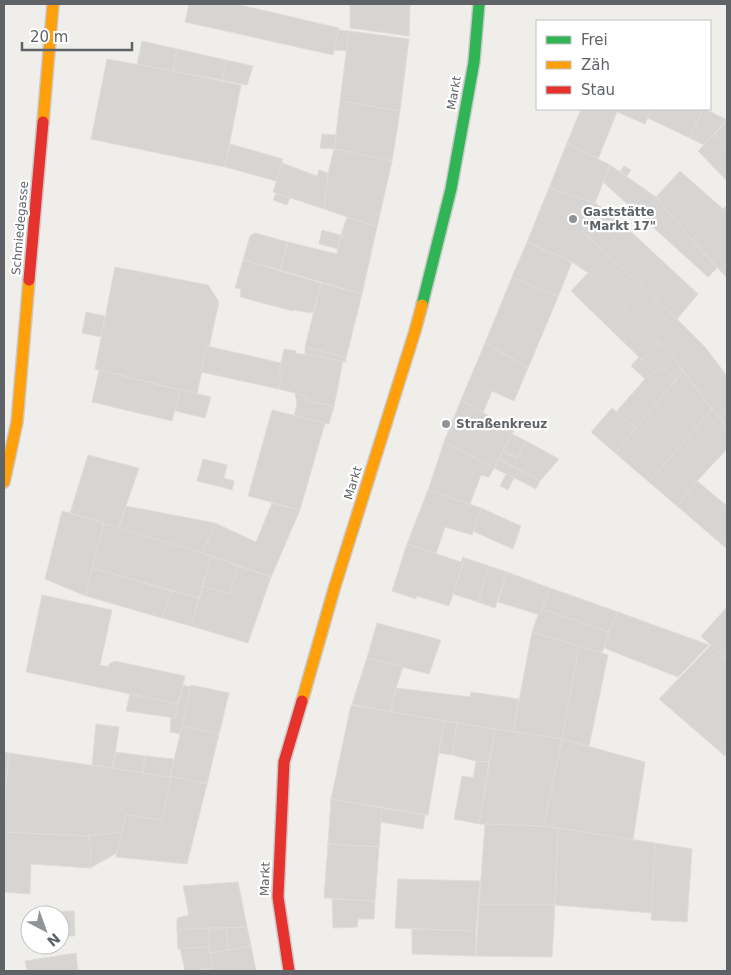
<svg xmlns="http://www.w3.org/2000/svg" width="731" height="975" font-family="'DejaVu Sans',sans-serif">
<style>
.building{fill:#d6d5d3;stroke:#deddd9}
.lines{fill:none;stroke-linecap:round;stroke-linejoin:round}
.fast-casing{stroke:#cacacb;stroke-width:14}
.slow-casing{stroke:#cacacb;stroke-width:14}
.jam-casing{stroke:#cacacb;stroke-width:14}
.fast{stroke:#30b455;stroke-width:11}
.slow{stroke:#ff9f0a;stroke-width:11}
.jam{stroke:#e5322d;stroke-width:11}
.poi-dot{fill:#919496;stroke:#fff;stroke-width:2}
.labels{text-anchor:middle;stroke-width:4.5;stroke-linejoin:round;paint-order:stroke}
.street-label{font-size:12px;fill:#5f6368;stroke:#fff}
.poi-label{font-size:12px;font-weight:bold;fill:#5f6368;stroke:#fff;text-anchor:start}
</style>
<rect width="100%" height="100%" fill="#efeeea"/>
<g class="building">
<polygon points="189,4 236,4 339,28 333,55 185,22"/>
<polygon points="350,4 410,4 409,36 350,28"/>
<polygon points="339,30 349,31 347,51 334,50"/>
<polygon points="349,31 409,39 400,111 340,101"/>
<polygon points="142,41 177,49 173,71 137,64"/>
<polygon points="177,49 226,60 222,80 173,71"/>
<polygon points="107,59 173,71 241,85 225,167 91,139"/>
<polygon points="226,60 253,66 247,85 222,80"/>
<polygon points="340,101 400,111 392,161 334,149"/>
<polygon points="581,109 652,109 645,124 617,112 598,159 567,143"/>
<polygon points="652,109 703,109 690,138 648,118"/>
<polygon points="703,109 705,109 727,120 704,145 690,138"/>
<polygon points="727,121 727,147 715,134"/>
<polygon points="322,134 336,135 334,149 320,148"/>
<polygon points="715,134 727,147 727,181 698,151"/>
<polygon points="567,143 610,165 595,203 549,188"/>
<polygon points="230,144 283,159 276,181 225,167"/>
<polygon points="334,149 392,161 377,227 324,209 328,173"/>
<polygon points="282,163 317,176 319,170 328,173 324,209 273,192"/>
<polygon points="610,165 656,197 692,240 717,268 708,277 603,182"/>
<polygon points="624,166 631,170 627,176 620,171"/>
<polygon points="680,171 723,209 692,240 656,197"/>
<polygon points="549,188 595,203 583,232 607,254 588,273 572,262 527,242"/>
<polygon points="276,193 290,198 287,205 273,200"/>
<polygon points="595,203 614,216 698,294 677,319 583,232"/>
<polygon points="727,205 727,278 692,240"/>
<polygon points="347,217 377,227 362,294 280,270 288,242 337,254 340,238 342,238 344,236 341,235"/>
<polygon points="322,230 344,236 342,238 340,238 338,249 319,244"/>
<polygon points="255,233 288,242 280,270 243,260 250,236"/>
<polygon points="527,242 572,262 558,297 512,277"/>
<polygon points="607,254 677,319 705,347 727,376 727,413 720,418 712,409 673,357 588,273"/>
<polygon points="243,260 321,283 313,313 293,310 293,311 240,297 241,289 235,288"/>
<polygon points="115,267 208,285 219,302 209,347 207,346 197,394 95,369"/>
<polygon points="588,273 659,343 642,360 571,291"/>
<polygon points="512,277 558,297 528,368 485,343"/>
<polygon points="321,283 362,294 346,358 305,347"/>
<polygon points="86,312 105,316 101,337 82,333"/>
<polygon points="485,343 528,368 514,401 492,391 483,413 461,400"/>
<polygon points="659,343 673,357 683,371 676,379 663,366 655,373 642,360"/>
<polygon points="207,346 281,363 279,373 283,373 279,389 201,372"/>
<polygon points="305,347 346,358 346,362 305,355"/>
<polygon points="284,349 296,351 295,353 343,361 334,406 307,401 308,398 295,393 279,389 283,373 279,373"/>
<polygon points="639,357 655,373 663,366 676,379 636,428 616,412 645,379 631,366"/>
<polygon points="99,370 180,390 172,421 92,402"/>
<polygon points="683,371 712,409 649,482 615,453"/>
<polygon points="180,390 211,397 205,418 175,411"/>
<polygon points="295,393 308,398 307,401 334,406 329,424 294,416 297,404"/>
<polygon points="461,400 514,430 494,468 444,442"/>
<polygon points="612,408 636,428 615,453 591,432"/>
<polygon points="712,409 727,427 727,449 697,481 677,506 649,482"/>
<polygon points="272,410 325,423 300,510 248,496"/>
<polygon points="727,413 727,427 720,418"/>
<polygon points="512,434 526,441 517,458 503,451"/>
<polygon points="526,441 559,459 540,481 499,459 503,451 517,458"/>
<polygon points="444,442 494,468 489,477 481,475 470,504 428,490"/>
<polygon points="88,455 139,468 118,529 104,524 104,523 70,513"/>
<polygon points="203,459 227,465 222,487 197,481"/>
<polygon points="499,459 540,481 536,489 494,468"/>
<polygon points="506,474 514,478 508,490 500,486"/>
<polygon points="223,478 234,481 232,490 222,487"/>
<polygon points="697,481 727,506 727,549 677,506"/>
<polygon points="428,490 481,508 472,535 445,527 436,554 407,544"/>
<polygon points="272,503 300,510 271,577 203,553 215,523 256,542"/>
<polygon points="126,506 215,523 203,553 118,529"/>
<polygon points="481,508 521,526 513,549 473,531"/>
<polygon points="62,511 104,523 86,596 45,579"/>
<polygon points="104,524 203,553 211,556 199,598 92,568"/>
<polygon points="407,544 461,562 463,557 465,558 449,606 417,596 416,599 392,591"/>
<polygon points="211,556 239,566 229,594 203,586"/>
<polygon points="465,558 489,566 478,602 453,594"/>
<polygon points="239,566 271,577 248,643 191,626 203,586 229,594"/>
<polygon points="489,566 507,572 495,608 478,602"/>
<polygon points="92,568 172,591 162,618 86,596"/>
<polygon points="507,572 550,588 540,615 498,602"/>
<polygon points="550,588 618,612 609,632 542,609"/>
<polygon points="172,591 199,598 191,626 162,618"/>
<polygon points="42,595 112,610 100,665 109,667 109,664 115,661 185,676 178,704 26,672"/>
<polygon points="727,607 727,655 725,658 701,636"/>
<polygon points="542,609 609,632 602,653 532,632 538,615 540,615"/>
<polygon points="618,612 709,645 678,677 604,648 609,632"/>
<polygon points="377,623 441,640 429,674 367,658"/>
<polygon points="532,632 579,646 562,739 513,732"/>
<polygon points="711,645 727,660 727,753 725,756 659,699"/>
<polygon points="579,646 608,655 589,746 562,739"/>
<polygon points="367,658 403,667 396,688 391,712 352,704"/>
<polygon points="183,685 191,687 180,734 170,732 171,717 175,718"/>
<polygon points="191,685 229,693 219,734 182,726"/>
<polygon points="396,688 470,697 471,692 519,699 513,732 391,712"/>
<polygon points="130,694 178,704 175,718 126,711"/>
<polygon points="351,705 444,721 428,815 331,799"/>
<polygon points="444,721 457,723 452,755 439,753"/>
<polygon points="457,723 495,729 489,762 476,761 452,755"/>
<polygon points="96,724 119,727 113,768 92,765"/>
<polygon points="182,726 219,734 207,784 171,776 170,777"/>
<polygon points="495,729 562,739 544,826 479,824"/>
<polygon points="562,739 645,762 633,840 544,826"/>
<polygon points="4,752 9,753 4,807"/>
<polygon points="116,752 145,756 143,773 113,768"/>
<polygon points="9,753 171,777 162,820 126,815 122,832 88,836 4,832 4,807"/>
<polygon points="145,756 174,759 170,777 143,773"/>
<polygon points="476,761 489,762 479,824 454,819 462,776 473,778"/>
<polygon points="171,776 207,784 187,864 116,857 126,815 162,820"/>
<polygon points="331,799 382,808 379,847 328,844"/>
<polygon points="382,808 425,815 423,829 381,822"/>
<polygon points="485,824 544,826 558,828 555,905 479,905"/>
<polygon points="558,828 655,843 652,913 555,905"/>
<polygon points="4,832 88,836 91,848 90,868 31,864 30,894 4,892"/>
<polygon points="122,832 117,853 90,868 91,848 88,836"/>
<polygon points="655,843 692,849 687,922 651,920"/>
<polygon points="328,844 379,847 375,901 324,898"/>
<polygon points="398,879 480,881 476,931 395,928"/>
<polygon points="238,882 247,927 193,929 177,930 177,918 189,915 183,886"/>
<polygon points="332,899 375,901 374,919 358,919 357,927 333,928"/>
<polygon points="479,905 555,905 552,957 476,956"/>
<polygon points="74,911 75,936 60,936 60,915 40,915 40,912"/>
<polygon points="247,927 251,946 228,950 226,928"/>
<polygon points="209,928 210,947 178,949 177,930"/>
<polygon points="209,928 226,928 228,950 210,953"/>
<polygon points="412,929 476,931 476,956 412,954"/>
<polygon points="251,946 256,971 202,971 201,970 213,968 210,953"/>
<polygon points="209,947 213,968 201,970 202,971 185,971 180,948"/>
<polygon points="76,953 78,971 27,971 25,961"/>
</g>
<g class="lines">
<g class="fast-casing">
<polyline id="fast" points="422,305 451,189 474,62 479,4"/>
</g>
<g class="slow-casing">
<g id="slow">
<polyline points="43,122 53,4"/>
<polyline points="4,482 17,422 29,280"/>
<polyline points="302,701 334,589 415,331 422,305"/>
</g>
</g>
<g class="jam-casing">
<g id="jam">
<polyline points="29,280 43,122"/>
<polyline points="289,971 278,897 284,762 302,701"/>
</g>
</g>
<use href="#fast" class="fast"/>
<use href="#slow" class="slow"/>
<use href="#jam" class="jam"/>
</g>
<g class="poi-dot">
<circle cx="573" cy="219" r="5"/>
<circle cx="446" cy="424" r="5"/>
</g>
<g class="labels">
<g class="street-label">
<text transform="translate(454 93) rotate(-80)" y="4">Markt</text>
<text transform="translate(20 228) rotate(-85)" y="4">Schmiedegasse</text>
<text transform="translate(353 483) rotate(-73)" y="4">Markt</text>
<text transform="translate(265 879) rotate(-88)" y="4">Markt</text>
</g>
<g class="poi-label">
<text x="583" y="216">Gaststätte<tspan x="583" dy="14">"Markt 17"</tspan></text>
<text x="456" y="428">Straßenkreuz</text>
</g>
</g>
<rect width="731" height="975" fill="none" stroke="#5f6368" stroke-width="10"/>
<rect x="536" y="20" width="175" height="90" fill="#ffffff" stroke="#bfc1c3"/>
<rect x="546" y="36" width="25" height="8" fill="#30b455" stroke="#bfc1c3"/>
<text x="581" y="45" font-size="15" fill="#5f6368">Frei</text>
<rect x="546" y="61" width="25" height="8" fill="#ff9f0a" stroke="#bfc1c3"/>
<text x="581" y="70" font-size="15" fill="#5f6368">Zäh</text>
<rect x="546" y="86" width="25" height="8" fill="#e5322d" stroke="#bfc1c3"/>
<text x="581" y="95" font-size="15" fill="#5f6368">Stau</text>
<g transform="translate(45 930) rotate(139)"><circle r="24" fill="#ffffff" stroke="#bfc1c3"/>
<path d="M0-4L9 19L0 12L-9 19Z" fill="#919496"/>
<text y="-8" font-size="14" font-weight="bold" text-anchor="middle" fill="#5f6368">N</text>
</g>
<path d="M22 42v8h110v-8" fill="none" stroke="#5f6368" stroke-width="2.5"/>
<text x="30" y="42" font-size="15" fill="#5f6368" stroke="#ffffff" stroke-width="4" paint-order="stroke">20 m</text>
</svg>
